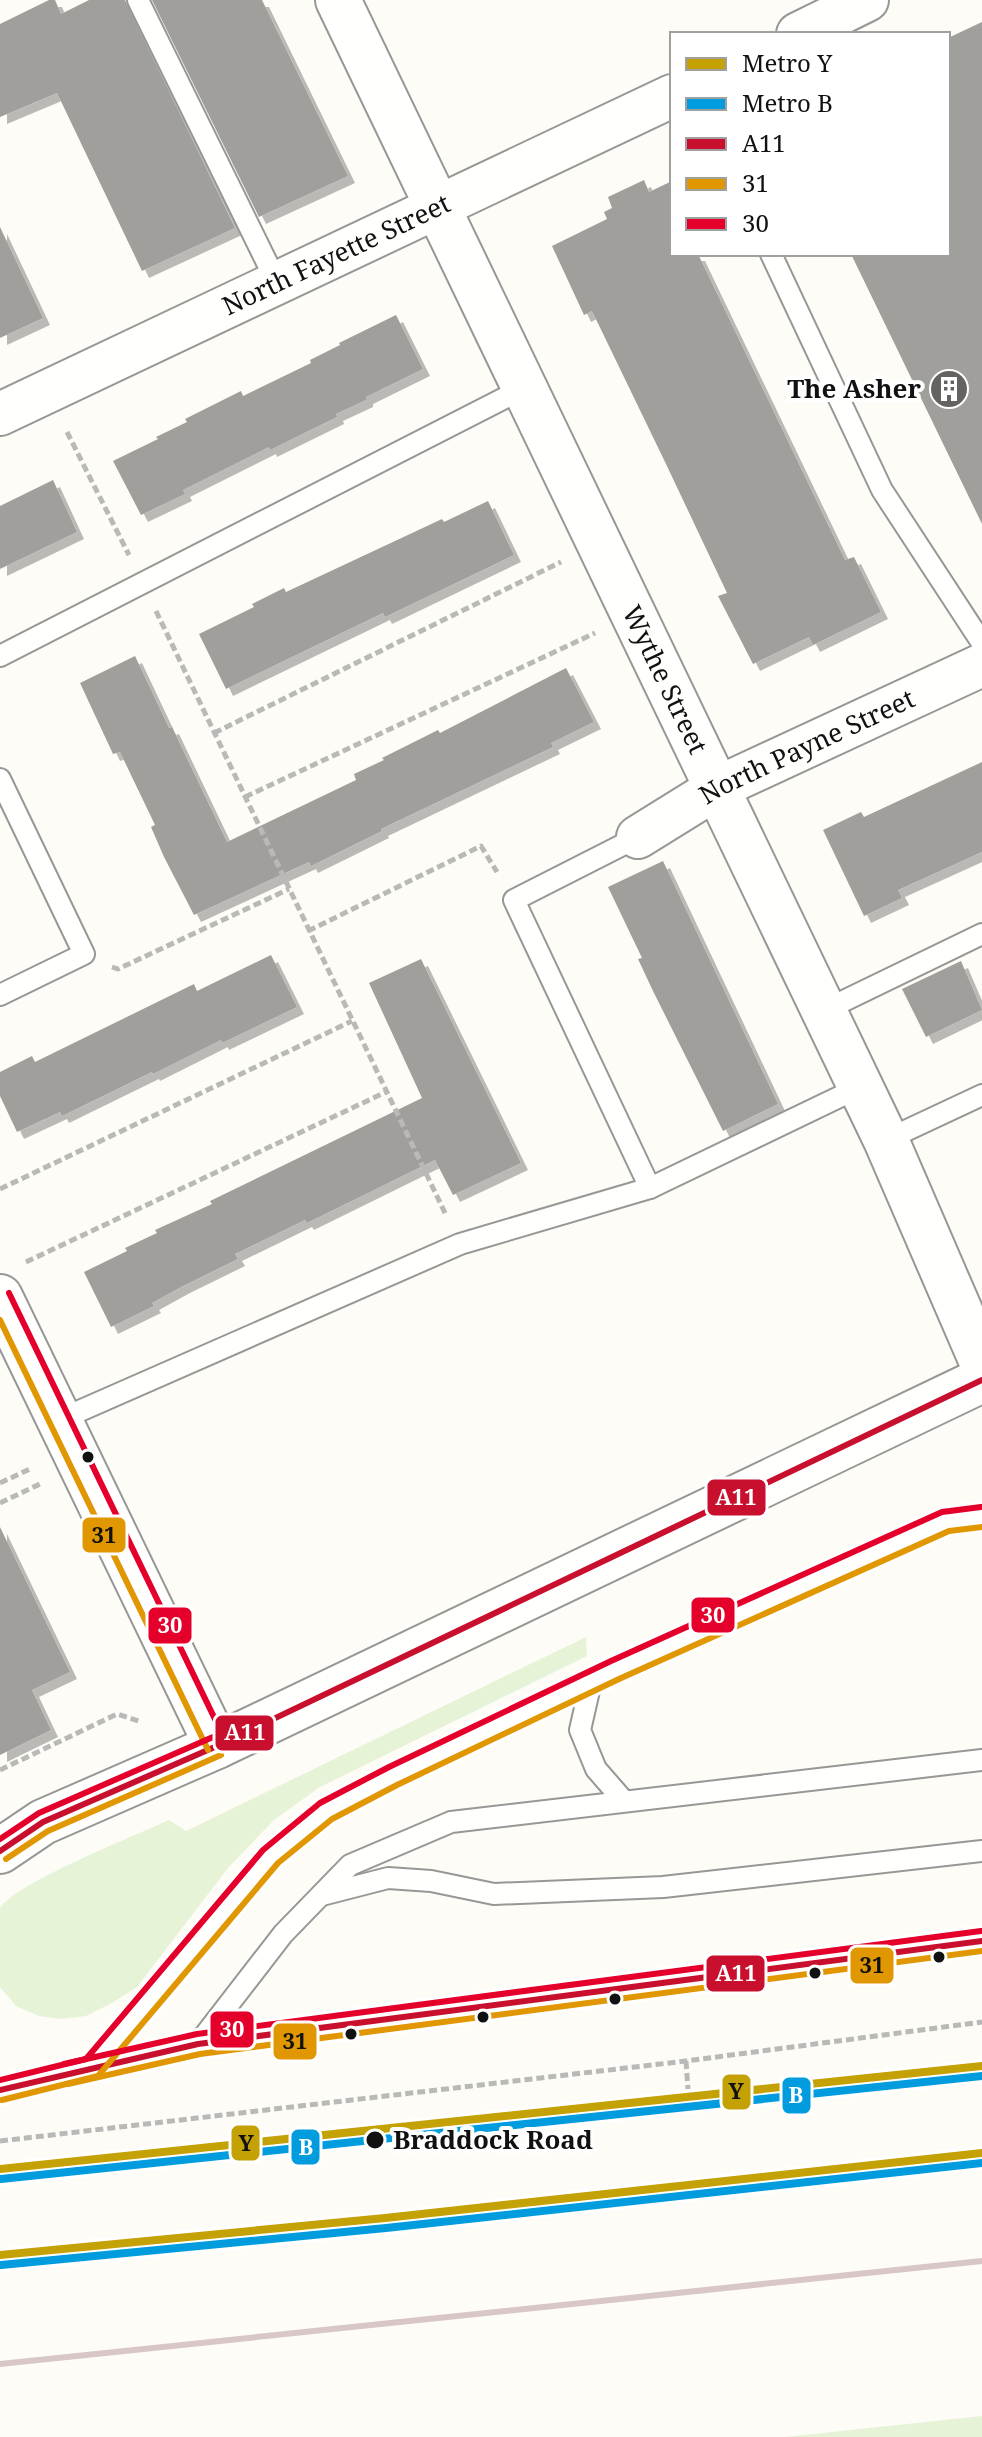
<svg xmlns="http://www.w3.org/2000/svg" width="982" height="2437" font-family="'Noto Serif',serif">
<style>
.green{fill:#e7f3d7}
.building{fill:#a19f9c;filter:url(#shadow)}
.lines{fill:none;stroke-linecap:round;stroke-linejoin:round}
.service-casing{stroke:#979795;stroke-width:24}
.minor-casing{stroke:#979795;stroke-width:46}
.tertiary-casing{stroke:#979795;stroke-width:48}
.path{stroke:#b9b9b8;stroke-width:5;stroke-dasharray:8 4;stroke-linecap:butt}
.service{stroke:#fffffe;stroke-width:20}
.minor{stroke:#fffffe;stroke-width:42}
.tertiary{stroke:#fffffe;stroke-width:44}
.rail{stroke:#d9c6c7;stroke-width:6}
.bus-1-casing{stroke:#fff;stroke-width:12}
.bus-2-casing{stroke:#fff;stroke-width:12}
.bus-3-casing{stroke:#fff;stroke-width:12}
.bus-1{stroke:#c8102e;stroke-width:6}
.bus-2{stroke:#e09702;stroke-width:6}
.bus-3{stroke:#e4002b;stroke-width:6}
.metro-1-casing{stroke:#fff;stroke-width:14}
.metro-2-casing{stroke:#fff;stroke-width:14}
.metro-1{stroke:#c4a104;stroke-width:8}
.metro-2{stroke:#009cde;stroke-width:8}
.bus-dot{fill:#111;stroke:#fff;stroke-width:3}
.labels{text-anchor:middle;stroke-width:8;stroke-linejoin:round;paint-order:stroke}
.street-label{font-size:26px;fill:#111;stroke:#fff}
.poi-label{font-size:26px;font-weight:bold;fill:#111;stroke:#fff;text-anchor:end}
.stop-label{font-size:26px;font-weight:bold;fill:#111;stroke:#fff;text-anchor:start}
.line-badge{stroke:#fff;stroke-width:3}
.badge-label{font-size:22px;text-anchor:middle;font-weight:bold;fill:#fff}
.pale-badge-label{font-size:22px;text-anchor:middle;font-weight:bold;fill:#111}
</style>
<defs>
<filter id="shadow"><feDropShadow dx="7" dy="7" stdDeviation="0" flood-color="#0004"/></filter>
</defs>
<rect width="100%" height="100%" fill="#fdfcf7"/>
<g class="green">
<path d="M586,1637L587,1656L320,1787L274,1820L228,1868L137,1987L112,2003L86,2016L60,2019L39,2016L16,2006L0,1987V1908C17,1882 135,1836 169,1820L186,1831Z"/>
<polygon points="982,2416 982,2437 785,2437"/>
</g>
<g class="building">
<polygon points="49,0 55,0 61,14 89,0 125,0 235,228 142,271 57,93 0,117 0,24"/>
<polygon points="152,0 262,0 348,176 259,217"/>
<polygon points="982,22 982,524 851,254 948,254 948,38"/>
<polygon points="644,180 649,192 672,181 672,254 698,254 845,560 854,557 881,612 813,645 809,637 753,664 718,596 727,593 666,464 592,311 584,315 552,246 607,219 604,212 612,208 608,197"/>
<polygon points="0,227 43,318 0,338"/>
<polygon points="396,315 423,369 366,397 366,400 336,414 337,417 270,450 269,447 183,490 185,494 141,515 113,461 158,439 156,437 187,422 185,419 241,391 243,396 311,363 310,360 340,345 339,343"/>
<polygon points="53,480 77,532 0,569 0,506"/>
<polygon points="488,501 514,555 385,617 383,613 226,689 199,634 254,607 252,604 284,588 286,592 442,519 444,522"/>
<polygon points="135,656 169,728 172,727 227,842 356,780 354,774 384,760 382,758 438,730 440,733 566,668 594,722 551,743 553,747 381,829 382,831 311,866 309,862 194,915 164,857 151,827 155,825 120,752 113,754 80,683"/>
<polygon points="982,762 982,852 898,890 902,898 864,916 823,830 861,812 864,817"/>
<polygon points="663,861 778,1104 723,1131 653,991 638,959 642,958 608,887"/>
<polygon points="271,955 297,1007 222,1043 221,1040 153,1074 152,1072 62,1116 60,1112 17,1132 0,1096 0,1072 32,1056 35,1062 194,984 197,991"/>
<polygon points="421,959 521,1163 453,1195 435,1160 307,1223 305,1220 235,1254 238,1259 183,1286 152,1303 154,1306 111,1327 84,1272 127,1251 125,1248 157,1233 155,1230 212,1204 210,1201 422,1098 369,983"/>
<polygon points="961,961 982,1010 926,1037 902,989"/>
<polygon points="0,1527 70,1672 32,1690 51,1730 0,1755"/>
</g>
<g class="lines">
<g class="service-casing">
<g id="service">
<polyline points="138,0 277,283"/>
<polyline points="771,254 882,490 982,643"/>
<polyline points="0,656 524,388"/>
<polyline points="0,779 84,954 0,995"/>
<polyline points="638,837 514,900 650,1188"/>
<polyline points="823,1011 982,934"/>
<polyline points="886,1140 982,1095"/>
<polyline points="59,1420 460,1244 650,1188 860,1087"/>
<polyline points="591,1682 580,1730 596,1769 623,1800"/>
<polyline points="322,1895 388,1878 431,1881 494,1894 663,1887 982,1851"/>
<polyline points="198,2044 283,1934 350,1865 451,1822 982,1760"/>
<polyline points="92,2068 271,1856 326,1811 393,1776 615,1670 946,1521 982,1517"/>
<polyline points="0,2090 198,2044 982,1941"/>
</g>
</g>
<g class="minor-casing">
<g id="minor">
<polyline points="798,34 867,0"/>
<path id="s1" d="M0,414L672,96"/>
<path id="s2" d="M638,837L717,788L982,665"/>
</g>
</g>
<g class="tertiary-casing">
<g id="tertiary">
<path id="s3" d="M338,0L886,1140L982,1362"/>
<polyline points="0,1297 217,1746"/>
<polyline points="0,1851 43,1822 217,1746 982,1380"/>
</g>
</g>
<g class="path">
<polyline points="67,432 129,555"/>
<polyline points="156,611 446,1215"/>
<polyline points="214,733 561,562"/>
<polyline points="245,797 595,633"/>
<polyline points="308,931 481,846 497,872"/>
<polyline points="112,967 118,969 289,889"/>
<polyline points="0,1189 352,1021"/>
<polyline points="26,1262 386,1092"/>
<polyline points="0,1483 32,1468"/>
<polyline points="0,1503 40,1484"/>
<polyline points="0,1770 117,1714 139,1721"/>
<polyline points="686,2061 688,2089"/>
<polyline points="0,2141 686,2061 982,2022"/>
</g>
<use href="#service" class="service"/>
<use href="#minor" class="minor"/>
<use href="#tertiary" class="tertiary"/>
<polyline class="rail" points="0,2364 982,2261"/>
<g class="bus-1-casing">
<g id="bus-1">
<polyline points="0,1851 43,1822 217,1746 982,1380"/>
<polyline points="0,2090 198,2044 982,1941"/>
</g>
</g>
<g class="bus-2-casing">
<g id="bus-2">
<polyline points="0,1320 208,1750"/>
<polyline points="6,1859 48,1831 221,1755"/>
<polyline points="68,2084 200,2054 982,1951"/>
<polyline points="2,2100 98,2076 278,1863 332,1819 397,1785 619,1679 949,1531 982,1527"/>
</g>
</g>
<g class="bus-3-casing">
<g id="bus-3">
<polyline points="9,1293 226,1742"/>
<polyline points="0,1839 39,1813 213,1737"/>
<polyline points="64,2064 197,2034 981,1931"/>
<polyline points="0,2080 86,2059 263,1850 320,1803 389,1767 611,1661 942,1512 981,1507"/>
</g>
</g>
<use href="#bus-1" class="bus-1"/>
<use href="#bus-2" class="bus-2"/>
<use href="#bus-3" class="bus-3"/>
<g class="metro-1-casing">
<g id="metro-1">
<polyline points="0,2169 982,2066"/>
<polyline points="0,2255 385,2218 982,2153"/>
</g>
</g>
<g class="metro-2-casing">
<g id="metro-2">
<polyline points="1,2179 982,2076"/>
<polyline points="1,2265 386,2228 982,2163"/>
</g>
</g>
<use href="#metro-1" class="metro-1"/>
<use href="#metro-2" class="metro-2"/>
</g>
<defs>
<g id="building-disc" transform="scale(2)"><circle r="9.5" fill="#646362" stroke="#fff"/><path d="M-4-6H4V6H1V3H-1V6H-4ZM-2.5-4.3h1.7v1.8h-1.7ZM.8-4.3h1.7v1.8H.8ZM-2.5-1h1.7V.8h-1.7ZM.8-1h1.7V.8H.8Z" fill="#fff"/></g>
</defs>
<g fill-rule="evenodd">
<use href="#building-disc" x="949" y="389"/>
</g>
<g class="bus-dot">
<circle cx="88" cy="1457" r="7"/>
<circle cx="939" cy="1957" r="7"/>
<circle cx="815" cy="1973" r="7"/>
<circle cx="615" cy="1999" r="7"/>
<circle cx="483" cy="2017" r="7"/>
<circle cx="351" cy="2034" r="7"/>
<circle cx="375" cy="2140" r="10"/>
</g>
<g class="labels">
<g class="street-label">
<text dy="9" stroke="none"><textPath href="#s1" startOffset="372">North Fayette Street</textPath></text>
<text dy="9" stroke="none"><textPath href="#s3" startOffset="754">Wythe Street</textPath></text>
<text dy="9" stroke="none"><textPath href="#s2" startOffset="192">North Payne Street</textPath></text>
</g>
<g class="poi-label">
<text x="921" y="398">The Asher</text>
</g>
<g class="stop-label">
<text x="393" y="2149">Braddock Road</text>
</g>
</g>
<g class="line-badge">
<rect x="706" y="1478" width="61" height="39" rx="8" fill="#c8102e"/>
<rect x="81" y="1516" width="46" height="38" rx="8" fill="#e09702"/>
<rect x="690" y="1596" width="46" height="38" rx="8" fill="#e4002b"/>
<rect x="147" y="1606" width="46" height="39" rx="8" fill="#e4002b"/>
<rect x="214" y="1714" width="61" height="38" rx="8" fill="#c8102e"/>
<rect x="849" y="1946" width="46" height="39" rx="8" fill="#e09702"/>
<rect x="705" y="1954" width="61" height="39" rx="8" fill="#c8102e"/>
<rect x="209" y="2010" width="46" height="39" rx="8" fill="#e4002b"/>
<rect x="272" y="2022" width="46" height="39" rx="8" fill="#e09702"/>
<rect x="721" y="2073" width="31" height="38" rx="8" fill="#c4a104"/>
<rect x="781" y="2076" width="31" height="39" rx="8" fill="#009cde"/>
<rect x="230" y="2124" width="31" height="38" rx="8" fill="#c4a104"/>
<rect x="290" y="2128" width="31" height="38" rx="8" fill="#009cde"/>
</g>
<g class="badge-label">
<text x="736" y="1505">A11</text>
<text x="713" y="1623">30</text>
<text x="170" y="1633">30</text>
<text x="245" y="1740">A11</text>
<text x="736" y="1981">A11</text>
<text x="232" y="2037">30</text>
<text x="796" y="2103">B</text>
<text x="306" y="2155">B</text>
</g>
<g class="pale-badge-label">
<text x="104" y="1543">31</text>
<text x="872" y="1973">31</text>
<text x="295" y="2049">31</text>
<text x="736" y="2099">Y</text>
<text x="246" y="2151">Y</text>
</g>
<rect x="670" y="32" width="280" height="224" fill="#ffffff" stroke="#a0a0a0" stroke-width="2"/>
<rect x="686" y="58" width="40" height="12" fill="#c4a104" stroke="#a0a0a0" stroke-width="2"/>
<text x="742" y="72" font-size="24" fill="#111111">Metro Y</text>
<rect x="686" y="98" width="40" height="12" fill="#009cde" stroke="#a0a0a0" stroke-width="2"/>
<text x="742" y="112" font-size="24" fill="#111111">Metro B</text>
<rect x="686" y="138" width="40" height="12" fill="#c8102e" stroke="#a0a0a0" stroke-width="2"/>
<text x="742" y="152" font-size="24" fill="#111111">A11</text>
<rect x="686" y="178" width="40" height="12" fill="#e09702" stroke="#a0a0a0" stroke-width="2"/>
<text x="742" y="192" font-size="24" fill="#111111">31</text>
<rect x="686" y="218" width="40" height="12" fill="#e4002b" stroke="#a0a0a0" stroke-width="2"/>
<text x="742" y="232" font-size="24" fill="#111111">30</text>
</svg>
